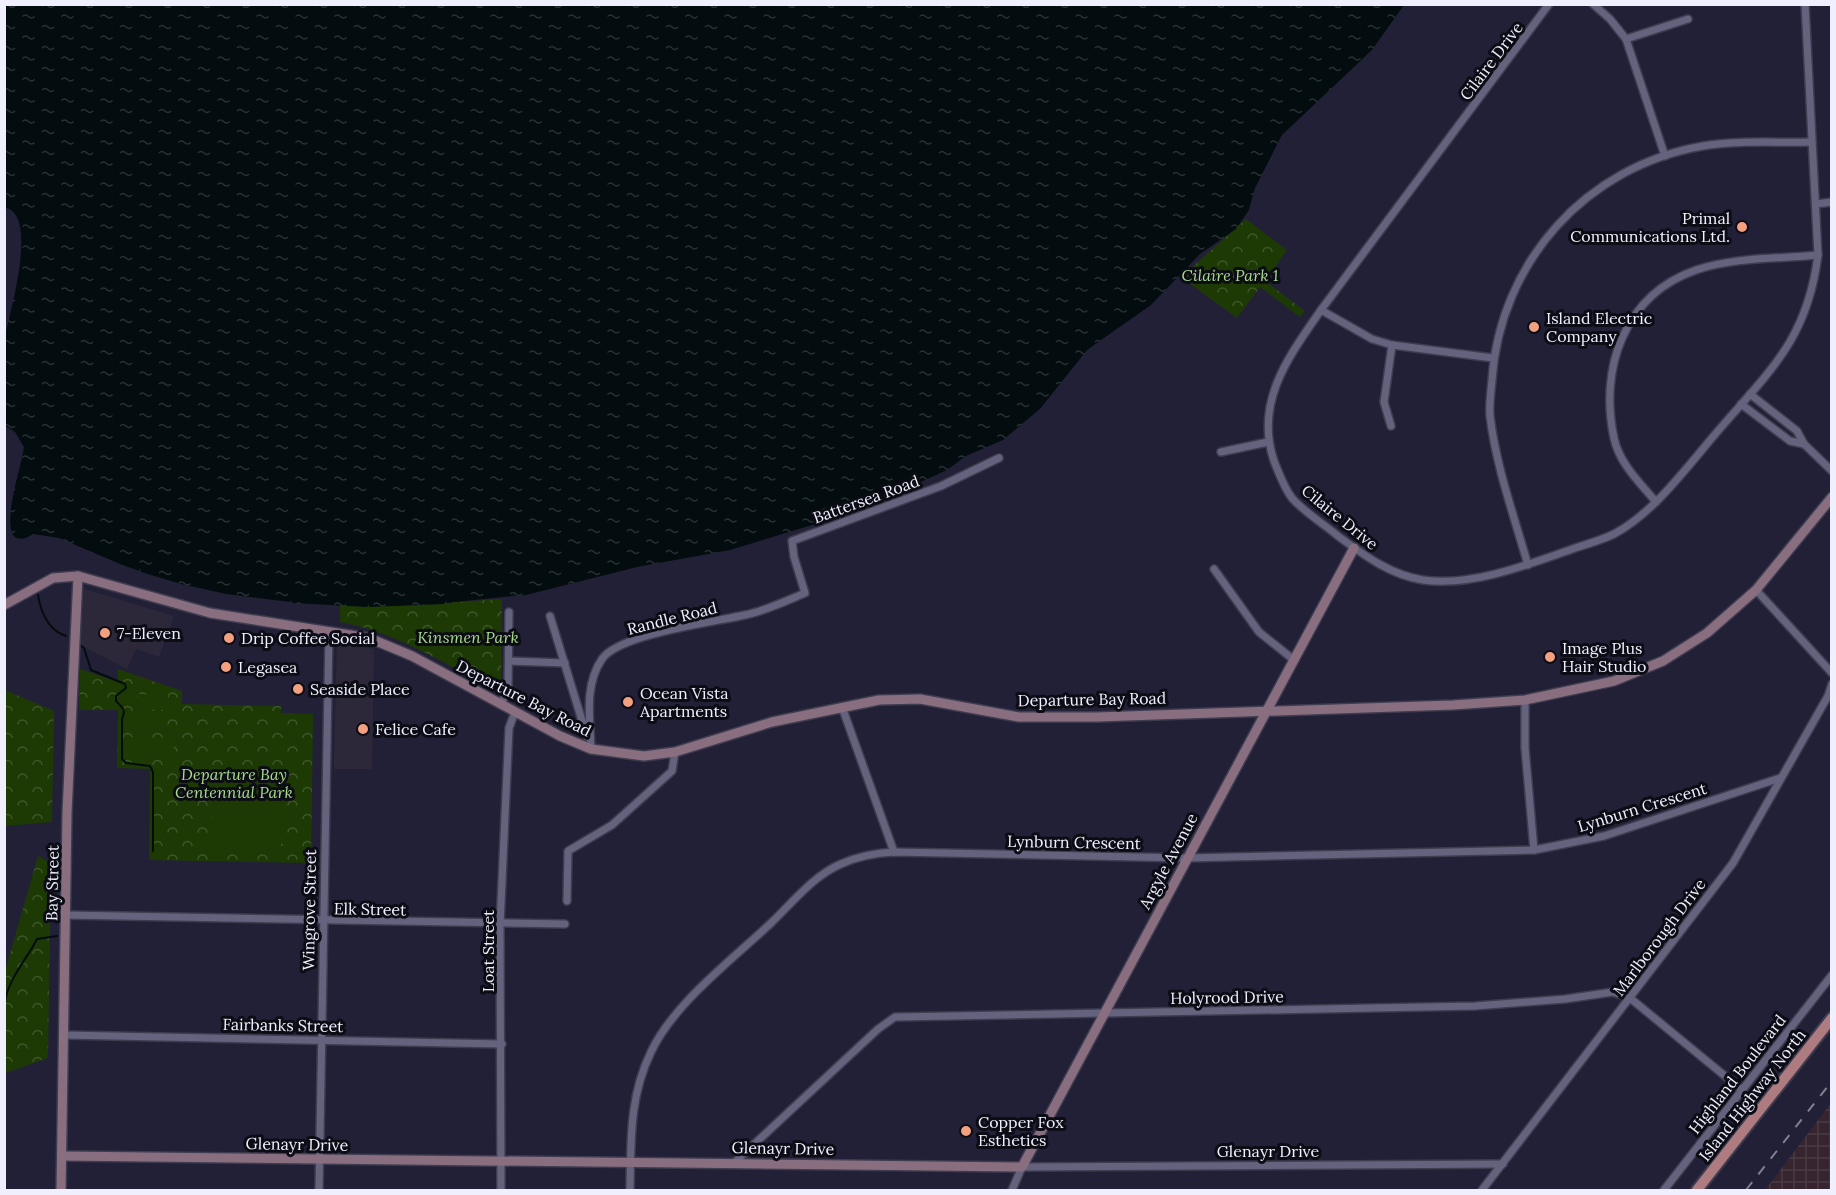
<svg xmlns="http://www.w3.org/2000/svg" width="1836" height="1195" font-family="Lora,serif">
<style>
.commercial{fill:#2c2839}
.industrial{fill:url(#industrial-grid)}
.park{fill:url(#park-crowns)}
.pitch{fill:#1d3a05}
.water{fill:url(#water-ripples)}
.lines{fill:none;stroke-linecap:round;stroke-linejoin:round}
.stream{stroke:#030d0f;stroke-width:2}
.street-casing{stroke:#3e3c4f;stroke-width:10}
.secondary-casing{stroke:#3e3c4f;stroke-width:12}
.primary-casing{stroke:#3e3c4f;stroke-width:14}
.street{stroke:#64627d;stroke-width:7}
.secondary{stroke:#896e7f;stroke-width:9}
.primary{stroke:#ae7b81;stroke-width:10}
.rail{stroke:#818093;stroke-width:2;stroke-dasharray:10 10;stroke-linecap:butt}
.poi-dot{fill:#f3a081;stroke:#0c0c15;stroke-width:2}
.labels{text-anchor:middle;stroke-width:6;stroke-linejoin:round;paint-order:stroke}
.street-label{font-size:16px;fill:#efeffe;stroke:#0c0c15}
.poi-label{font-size:16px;fill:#efeffe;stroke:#0c0c15;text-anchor:start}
.park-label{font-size:16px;font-style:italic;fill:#a8db8b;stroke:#0c0c15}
</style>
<defs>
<pattern id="industrial-grid" width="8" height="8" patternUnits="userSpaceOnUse" patternTransform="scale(1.5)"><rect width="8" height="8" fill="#36252e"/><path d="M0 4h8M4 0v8" fill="none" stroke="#4a3a43"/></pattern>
<pattern id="park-crowns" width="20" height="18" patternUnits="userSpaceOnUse" patternTransform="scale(1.5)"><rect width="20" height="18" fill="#1d3a05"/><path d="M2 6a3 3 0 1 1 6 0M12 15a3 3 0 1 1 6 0" fill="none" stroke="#3e572a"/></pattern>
<pattern id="water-ripples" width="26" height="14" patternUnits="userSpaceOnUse" patternTransform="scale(1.5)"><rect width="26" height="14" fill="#030d0f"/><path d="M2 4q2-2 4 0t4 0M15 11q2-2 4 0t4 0" fill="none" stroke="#283133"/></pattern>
</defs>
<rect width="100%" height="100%" fill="#222037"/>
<g class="commercial">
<polygon points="84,589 174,616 159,657 136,649 127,669 80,645"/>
<polygon points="337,641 374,649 372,769 334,769"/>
</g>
<polygon class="industrial" points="1831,1103 1831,1190 1765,1190"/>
<g class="park">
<polygon points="1246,219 1287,250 1265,281 1305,311 1300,317 1260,287 1237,318 1181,277"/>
<path d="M502,599L501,694C449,666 399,633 340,622V605L395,606Z"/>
<polygon points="80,669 118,682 118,669 182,691 182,704 281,706 281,713 313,714 311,863 149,860 150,769 117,768 118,710 79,710"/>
<polygon points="5,690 54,711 52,822 5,826"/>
<polygon points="38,856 51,863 48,1058 5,1073 5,1118 5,971"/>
</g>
<g class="pitch">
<polygon points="138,694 168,696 167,710 137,709"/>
<polygon points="137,718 167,719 166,733 136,732"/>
<polygon points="128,737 174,738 173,760 128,759"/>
<path d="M262,769L286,770L285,840L277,848H211C212,805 214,776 262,769Z"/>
</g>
<path class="water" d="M5,4H1404V5L1372,50L1282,135L1255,188L1249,210L1236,229L1200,254L1151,305L1087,350L1040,409L1003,440L966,456L947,470L858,511L730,550L637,567L526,595L515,596L514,594L513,596L447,603L446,601L444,604L369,607V604L367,607L292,603V600L290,602L226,594L181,584L141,572L140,568L139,571L120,564L59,538L33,534C27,538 23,540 16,538C0,527 22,465 24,447L15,432L4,425C4,398 1,369 4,342C8,317 39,219 7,208L5,210Z"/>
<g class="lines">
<g class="stream">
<path d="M38,595C41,613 48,630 66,636"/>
<path d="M80,645L84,648L91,670L125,684L126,688L116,696V701C123,708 126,710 122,719V759L126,763L150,766L153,772V851"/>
<path d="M4,1039C6,1027 3,1014 5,1002C8,979 27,959 37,939L57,936"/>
</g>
<g class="street-casing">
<g id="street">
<path d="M1549,4L1321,310C1289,356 1254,402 1274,461C1279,473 1284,488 1292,498C1304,512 1324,524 1338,536C1364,555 1390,575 1423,580C1471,587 1530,564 1575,548C1587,544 1602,540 1614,534C1656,512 1692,460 1724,424C1774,367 1808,335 1818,255L1805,4"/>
<polyline points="1593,4 1610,19 1626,39 1665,156"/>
<polyline points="1626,39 1688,19"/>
<polyline points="1816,204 1832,202"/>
<polyline points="1321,310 1372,339 1392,345 1493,358"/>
<polyline points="1750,394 1797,431 1804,444 1832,471"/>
<polyline points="1741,404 1790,441 1804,444"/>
<polyline points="1391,426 1384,402 1392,345"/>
<polyline points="1221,452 1268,442"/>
<path d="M1656,502C1640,483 1619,463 1614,438C1599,369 1624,295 1696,270C1734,257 1778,259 1818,255"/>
<path d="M1528,565C1514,516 1496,466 1490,416C1489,404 1491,391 1492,380C1500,262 1586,166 1703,146C1737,140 1776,143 1811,142"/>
<polyline points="1214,569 1259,632 1294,660"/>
<polyline points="1756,590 1832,673"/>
<polyline points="550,616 587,737"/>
<polyline points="509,661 565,663"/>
<polyline points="1525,700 1525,748 1534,850"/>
<polyline points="501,705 508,688 509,612"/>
<polyline points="842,707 894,852"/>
<path d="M591,749C590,719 584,685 602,659C619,634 714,622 745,615C765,611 786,601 805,593L794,557L792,541L941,486L999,458"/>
<polyline points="567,901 568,851 612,825 672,771 675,752"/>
<polyline points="66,915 565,924"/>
<polyline points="64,1035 502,1044"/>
<polyline points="734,1163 878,1029 895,1017 1475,1006 1565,999 1613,992 1630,998 1742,1090"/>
<polyline points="319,1190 329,631"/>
<polyline points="501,1190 500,925 509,728 515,712"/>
<path d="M630,1190C631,1142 629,1097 651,1052C674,1003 732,960 771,923C792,903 814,875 841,864C858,856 876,853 894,852L1186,858L1534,850L1604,836L1780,778"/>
<polyline points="1012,1190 1022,1167 1503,1164"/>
<polyline points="1482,1190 1733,863 1828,696 1832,684"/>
<polyline points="1664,1190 1832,975"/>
</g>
</g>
<g class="secondary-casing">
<g id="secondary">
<polyline points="4,605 53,578 78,576 210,613 369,638 412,656 560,736 591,749 644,756 675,752 772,722 879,700 920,699 1019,717 1097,717 1453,705 1525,700 1614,681 1663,661 1707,633 1756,590 1832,497"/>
<polyline points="62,1156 1022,1167 1354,548"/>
<polyline points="61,1190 67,813 78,576"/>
</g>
</g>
<g class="primary-casing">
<polyline id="primary" points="1697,1190 1832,1018"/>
</g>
<use href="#street" class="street"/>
<use href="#secondary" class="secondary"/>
<use href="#primary" class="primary"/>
<polyline class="rail" points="1746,1190 1832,1081"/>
</g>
<g class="poi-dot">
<circle cx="1742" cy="227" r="6"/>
<circle cx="1534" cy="327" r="6"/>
<circle cx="105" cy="633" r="6"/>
<circle cx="229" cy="638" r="6"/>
<circle cx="1550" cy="657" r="6"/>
<circle cx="226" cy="667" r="6"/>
<circle cx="298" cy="689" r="6"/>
<circle cx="628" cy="702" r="6"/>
<circle cx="363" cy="729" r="6"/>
<circle cx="966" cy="1131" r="6"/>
</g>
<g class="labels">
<g class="street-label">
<text transform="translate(1491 61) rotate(-53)" y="6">Cilaire Drive</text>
<text transform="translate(866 499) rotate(-20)" y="6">Battersea Road</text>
<text transform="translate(1340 517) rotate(39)" y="6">Cilaire Drive</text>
<text transform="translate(672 618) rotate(-14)" y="6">Randle Road</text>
<text transform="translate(524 698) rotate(27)" y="6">Departure Bay Road</text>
<text transform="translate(1092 699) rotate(-1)" y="6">Departure Bay Road</text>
<text transform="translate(1642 807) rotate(-17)" y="6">Lynburn Crescent</text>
<text transform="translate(1074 842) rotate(1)" y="6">Lynburn Crescent</text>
<text transform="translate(1168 861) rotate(-62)" y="6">Argyle Avenue</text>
<text transform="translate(52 883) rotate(-89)" y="6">Bay Street</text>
<text transform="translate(370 909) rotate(1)" y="6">Elk Street</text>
<text transform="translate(309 910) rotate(-89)" y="6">Wingrove Street</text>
<text transform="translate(1659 937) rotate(-53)" y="6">Marlborough Drive</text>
<text transform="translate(488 951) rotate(-90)" y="6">Loat Street</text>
<text transform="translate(1227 997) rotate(-1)" y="6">Holyrood Drive</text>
<text transform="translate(283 1025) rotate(1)" y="6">Fairbanks Street</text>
<text transform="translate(1737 1074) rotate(-52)" y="6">Highland Boulevard</text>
<text transform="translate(1752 1095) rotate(-52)" y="6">Island Highway North</text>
<text transform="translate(297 1144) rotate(1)" y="6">Glenayr Drive</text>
<text transform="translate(783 1148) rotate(1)" y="6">Glenayr Drive</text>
<text x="1268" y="1157">Glenayr Drive</text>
</g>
<g class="poi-label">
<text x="1730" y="224" text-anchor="end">Primal<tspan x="1730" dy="18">Communications Ltd.</tspan></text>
<text x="1546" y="324">Island Electric<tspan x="1546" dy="18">Company</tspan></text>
<text x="117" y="639">7-Eleven</text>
<text x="241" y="644">Drip Coffee Social</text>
<text x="1562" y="654">Image Plus<tspan x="1562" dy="18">Hair Studio</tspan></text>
<text x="238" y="673">Legasea</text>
<text x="310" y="695">Seaside Place</text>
<text x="640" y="699">Ocean Vista<tspan x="640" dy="18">Apartments</tspan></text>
<text x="375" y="735">Felice Cafe</text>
<text x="978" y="1128">Copper Fox<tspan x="978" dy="18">Esthetics</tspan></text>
</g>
<g class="park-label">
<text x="1230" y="281">Cilaire Park 1</text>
<text x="468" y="643">Kinsmen Park</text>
<text x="234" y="780">Departure Bay<tspan x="234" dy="18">Centennial Park</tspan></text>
</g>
</g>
<rect width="1836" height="1195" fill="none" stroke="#efeffe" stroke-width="12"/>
</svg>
